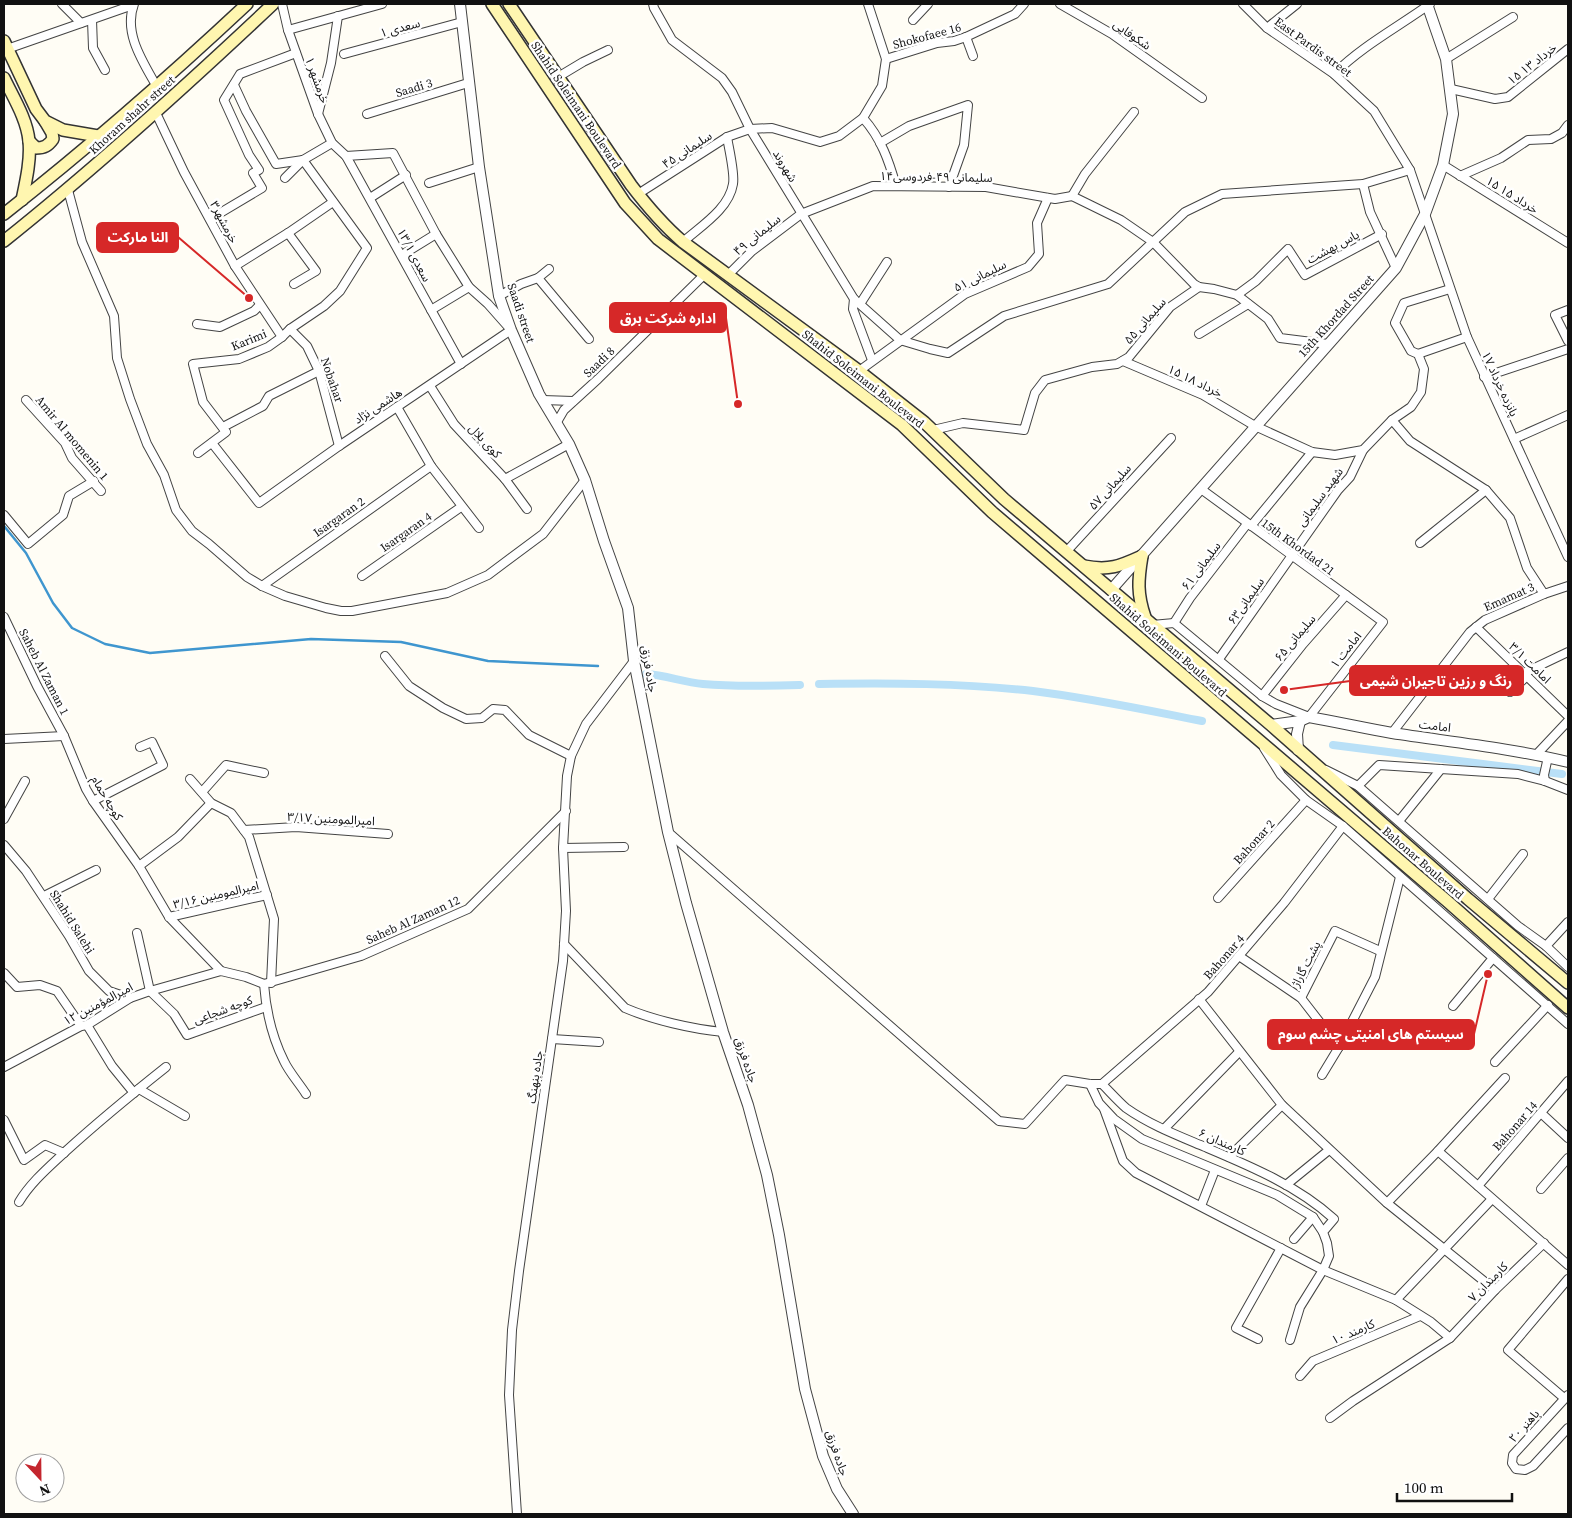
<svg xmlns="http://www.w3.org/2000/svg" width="1572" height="1518" font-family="'Source Serif 4','Noto Sans Arabic',serif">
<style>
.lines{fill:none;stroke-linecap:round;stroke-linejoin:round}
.stream{stroke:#3f96cf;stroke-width:2.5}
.canal{stroke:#b9e0f7;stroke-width:8}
.minor-casing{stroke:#444;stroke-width:10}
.tertiary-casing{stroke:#444;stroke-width:12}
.secondary-casing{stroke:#333;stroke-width:14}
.minor{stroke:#fff;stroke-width:8}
.tertiary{stroke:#fff;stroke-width:10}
.secondary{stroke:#fff6b0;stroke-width:11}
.labels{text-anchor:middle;stroke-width:5;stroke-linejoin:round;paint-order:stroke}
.street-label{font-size:12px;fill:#111;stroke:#fff}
.leader{fill:none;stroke:#d62828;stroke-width:2}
.callout-dot{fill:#d62828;stroke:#fff;stroke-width:2}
.callout{fill:#d62828;stroke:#d62828;stroke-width:2}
.callout-label{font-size:14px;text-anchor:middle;font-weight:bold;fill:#fff}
</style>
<rect width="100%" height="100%" fill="#fffdf5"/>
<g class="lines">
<polyline class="stream" points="4,526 26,553 53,603 72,628 105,644 150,653 311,639 401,642 488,661 598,666"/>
<g class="canal">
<path d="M646,674C665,675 683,682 703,684C735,687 767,686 800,685"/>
<path d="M819,684C890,683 962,683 1033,691C1090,698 1146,710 1202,721"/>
<polyline points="1333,745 1562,774"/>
</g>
<g class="minor-casing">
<g id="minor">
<polyline points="62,4 81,23"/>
<path d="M134,4C123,33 143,62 157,87"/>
<polyline points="282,4 288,30 318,114 332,143 346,156 461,364"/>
<polyline points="653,4 654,8 672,40 722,78 732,92 750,129 854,299 900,340 930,349 948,353 1004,316 1108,284 1185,212 1222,194 1363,184 1410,170"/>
<polyline points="1060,4 1112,34 1202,98"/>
<polyline points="1243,4 1267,28 1334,74 1374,111 1410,170 1467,337 1568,557"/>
<polyline points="92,20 93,48 105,70"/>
<polyline points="913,20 928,4"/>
<polyline points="1267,28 1297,4"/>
<polyline points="288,30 382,4"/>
<polyline points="966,37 973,56"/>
<polyline points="7,49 133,5"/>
<polyline points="344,54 462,22"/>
<polyline points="886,59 937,43 954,41 966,37 1015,14 1024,4"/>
<polyline points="1446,59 1513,17"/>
<path d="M1334,74C1362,46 1398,27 1430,4"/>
<polyline points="558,77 583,62 608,50"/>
<polyline points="234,85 246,111 276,164 303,160"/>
<polyline points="1451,89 1495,99 1508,97 1568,49"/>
<polyline points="156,113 184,172 235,266 282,337"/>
<polyline points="318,114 331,63 338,16"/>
<polyline points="367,114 468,83"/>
<path d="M863,118C881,138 889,161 896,186"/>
<polyline points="880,143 909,126 968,105 964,145 949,187"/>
<polyline points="1443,165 1568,243"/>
<polyline points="1460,176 1501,158 1528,140 1551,139 1562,133 1568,125"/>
<polyline points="285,178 303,160 332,143"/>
<polyline points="429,183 479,167"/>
<polyline points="1363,184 1370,212 1396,268"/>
<polyline points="68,190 82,242 114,316 117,358 130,399 147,444 164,475 176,510 192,531 209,544 247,577 262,586 285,596 326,608 341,611 352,611 447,593 488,575 543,534 585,480"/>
<polyline points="638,194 727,137 750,129 772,128 820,142 839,136 863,118 882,86 886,59 868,4"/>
<polyline points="1072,196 1085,174 1134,112"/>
<polyline points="370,198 406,175"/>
<polyline points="210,219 262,188 253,173 259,170 249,155 224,100 240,74 296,53"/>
<polyline points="288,233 316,271 294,284"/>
<path d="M683,242C701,226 729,209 733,184C735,174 729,149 727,137"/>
<polyline points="402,255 436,234"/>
<polyline points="235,266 288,233 333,202"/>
<polyline points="728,275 752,251 801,214 873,186 986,187 1055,199 1072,196 1121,220 1153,242 1194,284 1199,287 1214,289 1237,295 1268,319 1280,338 1328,344"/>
<polyline points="538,278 589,339"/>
<polyline points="1237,295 1256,281 1288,249 1305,275 1382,234"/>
<polyline points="499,296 521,284 538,278 549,269"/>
<polyline points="854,299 853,309 872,360"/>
<polyline points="860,304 887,262"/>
<polyline points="431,310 469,287"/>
<polyline points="1568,310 1555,315 1568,341"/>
<polyline points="197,324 220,327 254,311 260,305"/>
<polyline points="290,329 307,346 319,371 339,446"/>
<polyline points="1199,334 1248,304"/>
<polyline points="1418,354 1467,337"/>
<polyline points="1123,361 1203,395 1255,426 1312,452 1335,455 1363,450 1392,420 1411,407 1421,392 1424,369 1418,354 1411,351 1395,323 1404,303 1450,289"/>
<polyline points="859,371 965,294 1028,267 1039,254 1037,223 1048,198"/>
<polyline points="1484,377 1568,349"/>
<polyline points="430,386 454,424 505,479 527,509"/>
<polyline points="26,400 65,443 72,458 101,491"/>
<polyline points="543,400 573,401"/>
<polyline points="397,407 431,466 479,528"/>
<polyline points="1392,420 1410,441 1486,490 1510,518 1527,568 1544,594"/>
<polyline points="557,422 564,410 598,379 704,275"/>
<polyline points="223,427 263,406 269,396 319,371"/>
<polyline points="933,430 963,423 1024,430 1035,393 1045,380 1092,367 1117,364 1129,357 1170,307 1199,287"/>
<polyline points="1514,439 1568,415"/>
<polyline points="212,443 259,503 339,446 511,330 488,304 469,287 436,234 393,153 346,156"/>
<polyline points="198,453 226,432 203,402 193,364 239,359 268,347 282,337 290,329 324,306 340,291 367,248 303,160"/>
<polyline points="505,479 569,444"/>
<polyline points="4,515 28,544 63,515 69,496 94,481"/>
<polyline points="1251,526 1312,452"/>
<polyline points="1420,543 1486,490"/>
<polyline points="1066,552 1171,438"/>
<polyline points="362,576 461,507"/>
<polyline points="262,586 431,466"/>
<polyline points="4,617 37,686 64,736 86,789 93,801 139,866 169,917 221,971"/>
<polyline points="1174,623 1190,598 1247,524"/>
<polyline points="1152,625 1174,623 1262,696 1276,704 1309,717 1383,622 1201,489"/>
<polyline points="1476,627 1568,716"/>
<polyline points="385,656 409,686 443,708 466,719 482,718 493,709 505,710 529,735 571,756"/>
<polyline points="1219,659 1338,490 1350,477 1363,450"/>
<polyline points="1524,673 1568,652"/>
<polyline points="1510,692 1527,676"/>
<polyline points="1262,696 1303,644 1346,595"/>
<polyline points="1392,733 1470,632 1485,620 1544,594 1568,586"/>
<polyline points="4,739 64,736"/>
<polyline points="1264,748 1281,775 1306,800 1343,826 1568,1024"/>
<polyline points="1536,755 1568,721"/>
<polyline points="1326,770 1358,786 1518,926 1546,946 1568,967"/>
<polyline points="190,779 211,803 231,813 249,837 274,919 271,983"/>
<polyline points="1545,781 1544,775 1548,757"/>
<polyline points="1358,786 1379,765 1518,774 1545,781 1568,790"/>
<polyline points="202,792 226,765 264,773"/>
<polyline points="93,801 163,765 152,742 140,747"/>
<polyline points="4,819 25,781"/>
<polyline points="1399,821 1441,769"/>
<polyline points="244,830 296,827 388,834"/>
<polyline points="668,832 999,1121 1025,1124 1065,1080 1090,1084 1102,1084"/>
<polyline points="4,845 26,871 69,936 89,971 109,991 130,998"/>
<polyline points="563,848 624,847"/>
<polyline points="139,866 178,837 211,803"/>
<polyline points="44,896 96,870"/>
<polyline points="1218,898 1306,800"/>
<polyline points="1488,899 1523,854"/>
<polyline points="169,917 267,895"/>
<polyline points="137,933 150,991 174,1014 187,1035 266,1007"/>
<path d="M564,944L625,1008C653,1020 692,1029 723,1032"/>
<polyline points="1546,946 1568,922"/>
<polyline points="1239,956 1301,998 1339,1047"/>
<polyline points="4,973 17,987 40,985 57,991 81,1026"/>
<polyline points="264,984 361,956 468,909 566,811"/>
<path d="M264,984C266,1011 272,1037 284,1061C289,1072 299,1083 306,1094"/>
<polyline points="1301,998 1335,931 1380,951"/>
<polyline points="1199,999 1282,1105 1387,1203 1495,1290"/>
<polyline points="1453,1006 1493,958"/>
<polyline points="87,1025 112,1066 134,1093"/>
<polyline points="552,1039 599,1042"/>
<polyline points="1495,1062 1548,1005"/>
<polyline points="4,1067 81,1026 87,1025 130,998 150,991 221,971 246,977 264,984"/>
<polyline points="1322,1075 1339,1047 1375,977 1400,877"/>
<polyline points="1090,1084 1099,1103 1114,1119 1142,1139 1277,1195 1313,1217 1323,1232"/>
<path d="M1102,1084C1110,1092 1118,1101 1126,1108C1150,1125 1179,1136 1205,1147C1250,1166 1298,1186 1334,1219L1323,1232L1327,1243L1329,1256L1323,1270L1300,1307L1290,1340"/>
<polyline points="1102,1084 1208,992 1284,903 1343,826"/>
<polyline points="139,1089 185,1116"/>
<polyline points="1104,1109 1123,1161 1136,1173 1323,1270 1396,1300 1431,1322 1450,1338"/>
<polyline points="1541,1113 1568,1138"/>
<polyline points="4,1120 24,1160 45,1145 64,1153"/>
<polyline points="1164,1129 1239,1052"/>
<polyline points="1438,1151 1568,1265"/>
<polyline points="1229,1157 1282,1105"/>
<polyline points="1286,1185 1329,1150"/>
<polyline points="1478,1186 1568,1081"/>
<polyline points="1541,1189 1568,1158"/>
<path d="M19,1202C31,1182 49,1167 66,1151C98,1122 132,1094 166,1067"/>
<polyline points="1387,1203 1438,1151 1505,1078"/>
<polyline points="1201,1206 1215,1170"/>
<polyline points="1294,1239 1313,1217"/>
<polyline points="1396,1300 1492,1199"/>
<polyline points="1258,1339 1236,1328 1281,1248"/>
<polyline points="1300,1376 1313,1361 1420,1316"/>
<polyline points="1568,1395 1513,1455 1512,1463 1516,1469 1525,1470 1533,1466 1568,1428"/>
<polyline points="1564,1398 1508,1350 1568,1279"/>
<polyline points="1330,1418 1353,1401 1450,1338 1495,1290 1544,1243"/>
<polyline points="517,1514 509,1395 512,1330 519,1271 563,961 566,911 563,848 567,776 571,756 586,724 634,661"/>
</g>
</g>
<g class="tertiary-casing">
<g id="tertiary">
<polyline points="460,4 479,167 499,296 511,330 539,394 569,444 585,480 604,541 628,608 634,661 668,832 686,903 723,1032 748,1105 767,1175 779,1235 805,1389 823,1456 837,1489 853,1514"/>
<polyline points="1111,590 1396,268 1425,214 1443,165 1453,114 1446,59 1427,4"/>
<path d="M1300,721L1309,717C1337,722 1364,728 1392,733C1451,742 1510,748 1568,762"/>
<polyline points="1271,725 1300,721 1297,734 1298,750"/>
</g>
</g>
<g class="secondary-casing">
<g id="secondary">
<polyline points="492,4 625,203 658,239 902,425 992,512 1447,901 1568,1008"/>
<path d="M509,4L631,185C647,206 662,224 683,242L859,371L924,422L1004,499L1271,725L1468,899L1568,983"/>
<polyline points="4,41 36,109 45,121 63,130 98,136"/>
<path d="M4,78C13,97 27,119 29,141C31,159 26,181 22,200"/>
<path d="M29,141L36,148C44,148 48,146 53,139L52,133L45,121"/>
<path d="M4,214C88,148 169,77 247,4"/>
<path d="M4,241C98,166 186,86 273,4"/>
<path d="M1142,556C1138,580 1137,594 1145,617"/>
<path d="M1084,566C1109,571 1120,566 1142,556"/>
</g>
</g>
<use href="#minor" class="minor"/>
<use href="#tertiary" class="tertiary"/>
<use href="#secondary" class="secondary"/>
</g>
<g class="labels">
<g class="street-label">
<text transform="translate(400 28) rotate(-15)" y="4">سعدی ۱</text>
<text transform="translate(1132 35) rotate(35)" y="4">شکوفایی</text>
<text transform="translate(927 36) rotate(-15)" y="4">Shokofaee 16</text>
<text transform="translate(1313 47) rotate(36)" y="4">East Pardis street</text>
<text transform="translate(1532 64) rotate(-38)" y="4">۱۵ خرداد ۱۳</text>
<text transform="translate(317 80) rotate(70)" y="4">خرمشهر ۱</text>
<text transform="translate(414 88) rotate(-17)" y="4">Saadi 3</text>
<text transform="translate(576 105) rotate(56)" y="4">Shahid Soleimani Boulevard</text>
<text transform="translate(132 115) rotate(-42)" y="4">Khoram shahr street</text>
<text transform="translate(687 150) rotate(-33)" y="4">سلیمانی ۴۵</text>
<text transform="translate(785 166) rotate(59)" y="4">شهروند</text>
<text transform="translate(936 177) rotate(1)" y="4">سلیمانی ۴۹-فردوسی۱۴</text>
<text transform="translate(1512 195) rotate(32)" y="4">۱۵ خرداد ۱۵</text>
<text transform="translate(224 222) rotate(62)" y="4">خرمشهر۳</text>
<text transform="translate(757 235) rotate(-39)" y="4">سلیمانی ۴۹</text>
<text transform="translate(1333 247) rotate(-28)" y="4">یاس بهشت</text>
<text transform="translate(414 255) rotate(62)" y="4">سعدی ۱۳/۱</text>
<text transform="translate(980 276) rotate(-26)" y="4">سلیمانی ۵۱</text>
<text transform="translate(521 313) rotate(71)" y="4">Saadi street</text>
<text transform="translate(1336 316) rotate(-48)" y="4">15th Khordad Street</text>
<text transform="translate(1145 321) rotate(-49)" y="4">سلیمانی ۵۵</text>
<text transform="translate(249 340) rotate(-22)" y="4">Karimi</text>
<text transform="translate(599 362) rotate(-44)" y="4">Saadi 8</text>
<text transform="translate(863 379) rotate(38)" y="4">Shahid Soleimani Boulevard</text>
<text transform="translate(332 380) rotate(71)" y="4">Nobahar</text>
<text transform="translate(1195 381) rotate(26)" y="4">۱۵ خرداد ۱۸</text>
<text transform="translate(1500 384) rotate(65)" y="4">پانزده خرداد ۱۷</text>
<text transform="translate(378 406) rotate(-33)" y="4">هاشمی نژاد</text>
<text transform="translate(72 438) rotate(50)" y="4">Amir Al momenin 1</text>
<text transform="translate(485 441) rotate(47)" y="4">کوی بلال</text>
<text transform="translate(1110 487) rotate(-48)" y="4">سلیمانی ۵۷</text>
<text transform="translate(1320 497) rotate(-54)" y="4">شهید سلیمانی</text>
<text transform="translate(339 517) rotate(-35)" y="4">Isargaran 2</text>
<text transform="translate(406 532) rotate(-35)" y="4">Isargaran 4</text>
<text transform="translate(1298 547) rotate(36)" y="4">15th Khordad 21</text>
<text transform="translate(1201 566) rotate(-53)" y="4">سلیمانی ۶۱</text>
<text transform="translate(1509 597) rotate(-24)" y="4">Emamat 3</text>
<text transform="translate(1246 601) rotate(-55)" y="4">سلیمانی۶۳</text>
<text transform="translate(1295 638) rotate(-50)" y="4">سلیمانی ۶۵</text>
<text transform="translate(1168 645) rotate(41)" y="4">Shahid Soleimani Boulevard</text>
<text transform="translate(1346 650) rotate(-52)" y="4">امامت ۱</text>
<text transform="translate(1530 663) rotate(44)" y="4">امامت ۳/۱</text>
<text transform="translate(649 669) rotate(80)" y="4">جاده فرزق</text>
<text transform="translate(44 672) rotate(63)" y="4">Saheb Al Zaman 1</text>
<text transform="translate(1435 726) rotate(7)" y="4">امامت</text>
<text transform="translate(107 798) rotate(59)" y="4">کوچه حمام</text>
<text transform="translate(331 819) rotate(3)" y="4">امیرالمومنین ۳/۱۷</text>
<text transform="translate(1254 842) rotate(-48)" y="4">Bahonar 2</text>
<text transform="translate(1423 863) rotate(41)" y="4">Bahonar Boulevard</text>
<text transform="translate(216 895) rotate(-13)" y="4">امیرالمومنین ۳/۱۶</text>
<text transform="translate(413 920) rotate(-24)" y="4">Saheb Al Zaman 12</text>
<text transform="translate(72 922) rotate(58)" y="4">Shahid Salehi</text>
<text transform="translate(1224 957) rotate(-49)" y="4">Bahonar 4</text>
<text transform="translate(1306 964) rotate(-63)" y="4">پشت گاراژ</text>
<text transform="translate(98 1004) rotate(-28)" y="4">امیرالمؤمنین ۱۲</text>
<text transform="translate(223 1010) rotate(-20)" y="4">کوچه شجاعی</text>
<text transform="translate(746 1060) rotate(71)" y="4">جاده فرزق</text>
<text transform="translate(535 1077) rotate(-82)" y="4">جاده بنهنگ</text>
<text transform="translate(1515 1126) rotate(-49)" y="4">Bahonar 14</text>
<text transform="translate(1222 1142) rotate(24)" y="4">کارمندان ۶</text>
<text transform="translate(1488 1282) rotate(-45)" y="4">کارمندان ۷</text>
<text transform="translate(1353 1332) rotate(-23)" y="4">کارمند ۱۰</text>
<text transform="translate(1524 1426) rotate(-48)" y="4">باهنر ۲۰</text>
<text transform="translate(837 1453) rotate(71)" y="4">جاده فرزق</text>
</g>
</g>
<path class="leader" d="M249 298L178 237M738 404L726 318M1284 690L1350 681M1488 974L1474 1034"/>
<g class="callout-dot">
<circle cx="249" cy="298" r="5"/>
<circle cx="738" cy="404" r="5"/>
<circle cx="1284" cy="690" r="5"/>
<circle cx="1488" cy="974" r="5"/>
</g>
<g class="callout">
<rect x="97" y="223" width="81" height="29" rx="5"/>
<rect x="610" y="303" width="116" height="29" rx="5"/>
<rect x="1350" y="666" width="173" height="29" rx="5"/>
<rect x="1268" y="1020" width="206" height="29" rx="5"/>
</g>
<g class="callout-label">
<text x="138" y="242">النا مارکت</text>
<text x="668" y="323">اداره شرکت برق</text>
<text x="1436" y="686">رنگ و رزین تاجیران شیمی</text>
<text x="1371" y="1039">سیستم های امنیتی چشم سوم</text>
</g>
<rect width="1572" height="1518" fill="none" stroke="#111111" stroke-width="10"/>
<g transform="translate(40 1478) rotate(158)"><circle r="24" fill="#ffffff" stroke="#a0a0a0"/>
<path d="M0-4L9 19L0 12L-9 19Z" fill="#c4262e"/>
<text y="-8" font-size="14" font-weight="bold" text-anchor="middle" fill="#111111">N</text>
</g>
<path d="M1397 1493v8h115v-8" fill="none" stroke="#111111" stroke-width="2.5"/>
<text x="1404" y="1493" font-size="15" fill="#111111" stroke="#ffffff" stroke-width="4" paint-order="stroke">100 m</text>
</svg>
